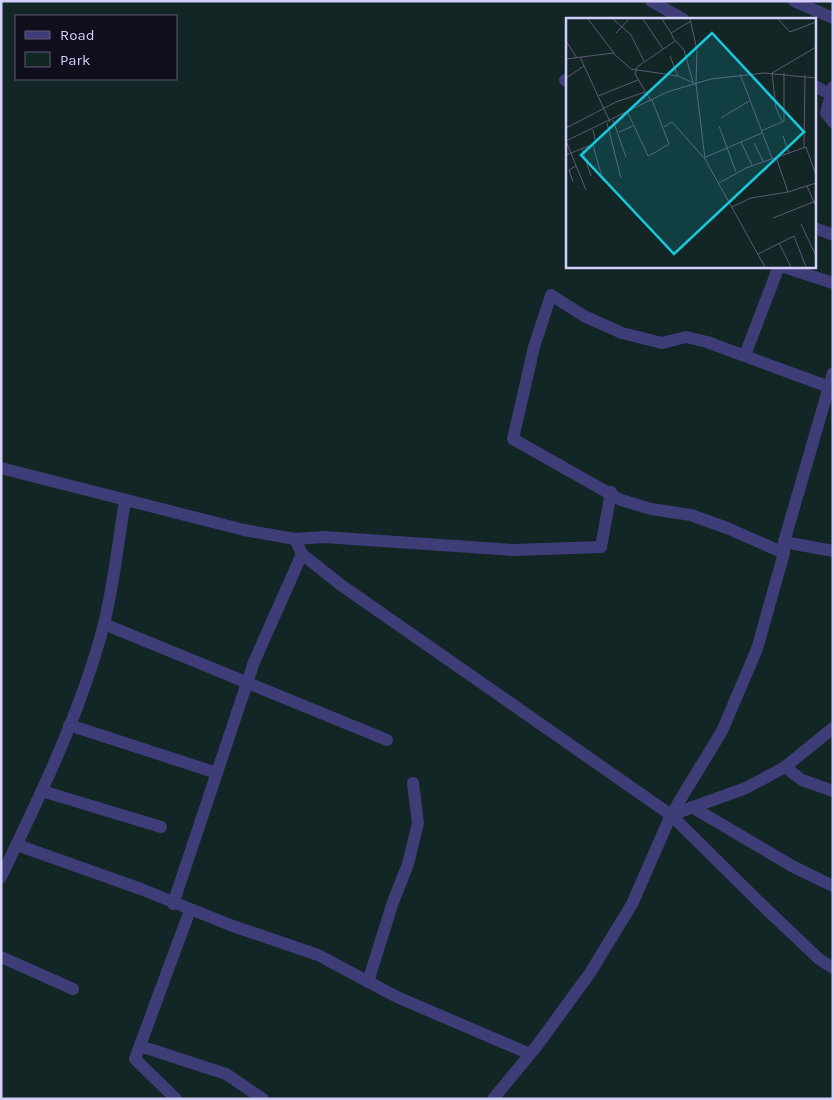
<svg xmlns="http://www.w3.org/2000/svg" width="834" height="1100" font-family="Karla,sans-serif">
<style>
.green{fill:#112625;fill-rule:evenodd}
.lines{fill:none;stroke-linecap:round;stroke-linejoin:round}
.minor{stroke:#3f3d77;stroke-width:12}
.tertiary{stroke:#3f3d77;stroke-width:12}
.inset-road{fill:none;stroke:#5e5a75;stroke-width:1}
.view{fill:#16c9de;fill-opacity:0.15;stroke:#16c9de;stroke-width:2.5}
.inset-edge{fill:none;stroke:#d3cefa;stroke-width:2.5}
</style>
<rect width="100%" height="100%" fill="#100d1c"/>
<path class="green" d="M1,1H833V1099H1ZM16,16H176V79H16ZM568,19H815V266H568Z"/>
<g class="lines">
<g class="minor">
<polyline points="651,1 683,19"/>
<polyline points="794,1 833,18"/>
<polyline points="565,80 568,81"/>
<polyline points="815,86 830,94"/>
<polyline points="833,87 826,113 833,122"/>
<polyline points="815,228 833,235"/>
<polyline points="781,266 833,283"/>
<polyline points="745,355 779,266"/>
<polyline points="295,539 324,537 513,550 601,547 611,492"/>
<polyline points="784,542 833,551"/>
<polyline points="784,553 727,528 691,515 651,509 621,500 513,439 534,347 551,295 584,316 622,333 662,343 686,337 707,342 829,387"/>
<polyline points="104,624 387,740"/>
<polyline points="69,725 217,773"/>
<polyline points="785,767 802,780 833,791"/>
<polyline points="42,791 161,827"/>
<polyline points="692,807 792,866 833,886"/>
<polyline points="671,815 746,788 785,767 833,728"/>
<polyline points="17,845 141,889 230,925 318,955 397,997 530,1054"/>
<path d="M1,877C40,796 81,712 104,624C114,584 118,542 125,501"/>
<polyline points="173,904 254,662 302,554"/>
<polyline points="1,957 73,989"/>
<polyline points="368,982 393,902 408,864 418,823 413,783"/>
<polyline points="140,1046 226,1074 263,1099"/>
<polyline points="176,1099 135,1059 190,910"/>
<polyline points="493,1099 536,1047 590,973 632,904 671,815 722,731 757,649 784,553 784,542 833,373"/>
</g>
<polyline class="tertiary" points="1,468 244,530 295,539 302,554 341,585 671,815 760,903 819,959 833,968"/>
</g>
<g transform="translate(566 18)">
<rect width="250" height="250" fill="#100d1c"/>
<path d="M0,1H250V249H0Z" fill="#112625"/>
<path class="inset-road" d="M22,1L48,35M47,1L65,17L78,43M77,1L97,31M96,1L105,15M124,1L131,32L130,66L139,141L199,249M212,1L224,14L250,4M50,15L63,1M109,22L118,32L127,64M0,23L11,40M104,38L112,58M14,39L44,104M0,41L47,35L65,51L112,58L130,66M174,56L206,140M0,60L18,48M32,78L72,62M85,83L69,56L71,49L109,23L105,15L125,3M62,95L82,138L90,134L103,126L86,82M155,100L183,83M47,102L60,139M216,103L210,90L206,55L250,29M41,105L55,160M153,108L170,154M98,109L106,104L139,141M0,110L50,84L79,74M195,113L218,103V55M53,114L67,108M217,118L223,135M0,123L101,74L145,61L198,55L250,60M0,123L20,172M175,124L186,147M188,125L197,143M27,127L37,163M238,130L239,57M16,131L25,158M0,137L30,125L27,112M140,139L196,115M210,139L222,174M7,164L3,152L10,148M153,165L180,150L240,129L250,157M241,168L250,189M166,189L185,180L222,174L250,165M207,200L250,183M235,206L250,238M213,225L225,249M192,236L228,218L240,249"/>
<path class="view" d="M146,15L238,114L108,236L15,137Z"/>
<rect width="250" height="250" class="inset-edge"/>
</g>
<rect width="834" height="1100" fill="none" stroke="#d3cefa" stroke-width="5"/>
<rect x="15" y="15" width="162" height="65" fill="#100d1c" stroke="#5e5a75"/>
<rect x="25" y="31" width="25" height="8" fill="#3f3d77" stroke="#5e5a75"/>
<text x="60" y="40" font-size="15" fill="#d3cefa">Road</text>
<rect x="25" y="52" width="25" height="15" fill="#112625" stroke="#5e5a75"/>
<text x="60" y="65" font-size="15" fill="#d3cefa">Park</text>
</svg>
